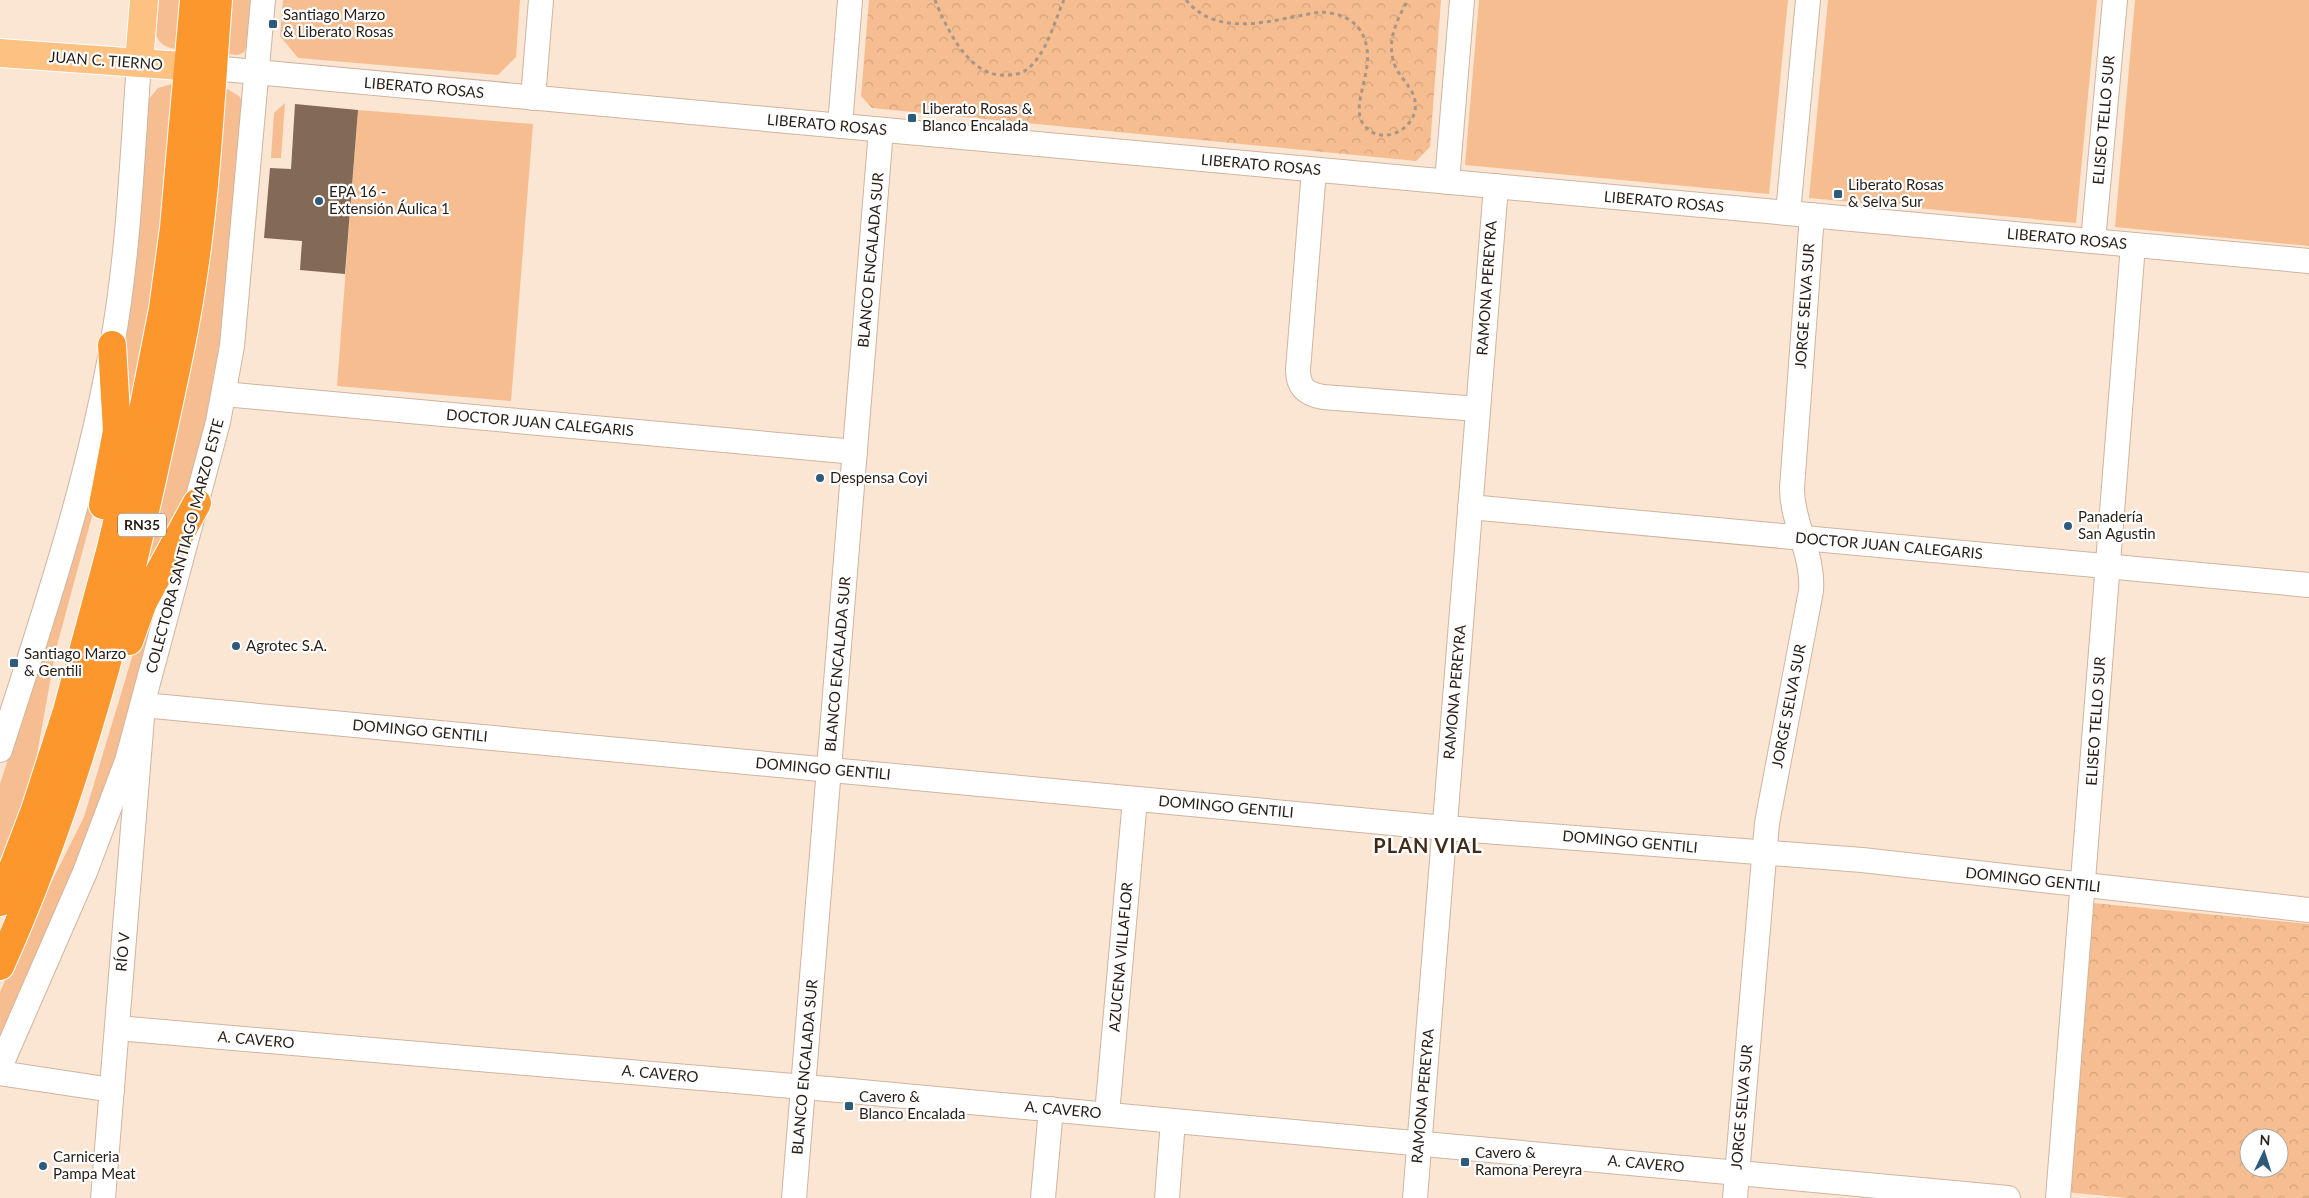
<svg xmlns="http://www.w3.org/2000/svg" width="2309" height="1198" font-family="Lato,sans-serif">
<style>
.green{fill:#f6be90}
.forest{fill:url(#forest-crowns);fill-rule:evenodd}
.building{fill:#836a57}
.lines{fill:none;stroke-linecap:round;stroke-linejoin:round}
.minor-casing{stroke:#d0b5a0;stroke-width:26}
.major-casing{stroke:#fff;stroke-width:30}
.highway-casing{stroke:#fff;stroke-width:30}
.path{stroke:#a89788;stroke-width:3;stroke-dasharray:4 4;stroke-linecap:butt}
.minor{stroke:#fff;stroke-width:24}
.major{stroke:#fdc182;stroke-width:28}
.highway{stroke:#fc972e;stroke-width:28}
.poi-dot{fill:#2e5b7b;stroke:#fff;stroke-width:2}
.labels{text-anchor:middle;stroke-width:4.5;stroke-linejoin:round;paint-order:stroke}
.shield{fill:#fff;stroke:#68615b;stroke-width:1}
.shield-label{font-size:14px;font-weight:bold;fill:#271d15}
.poi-label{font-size:15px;fill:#271d15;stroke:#fff;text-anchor:start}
.street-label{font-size:15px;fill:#271d15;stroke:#fff}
.district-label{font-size:20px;font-weight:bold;letter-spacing:1px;fill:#402b19;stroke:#fff}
</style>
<defs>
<pattern id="forest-crowns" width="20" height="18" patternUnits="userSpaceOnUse" patternTransform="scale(1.25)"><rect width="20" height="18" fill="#f6be90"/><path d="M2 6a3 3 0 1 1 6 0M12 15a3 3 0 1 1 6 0" fill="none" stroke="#d3a37b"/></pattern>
</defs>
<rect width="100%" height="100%" fill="#fbe5d3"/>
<g class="green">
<path d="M155,0H183L178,46L175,49C149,45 154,20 155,0Z"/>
<polygon points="230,0 251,0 247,45 244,52 238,55 228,54"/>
<polygon points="283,0 520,0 516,57 498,75 298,58 280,36"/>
<polygon points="1479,0 1788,0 1769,194 1465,165"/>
<polygon points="1828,0 2097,0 2076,223 1809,198"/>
<polygon points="2135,0 2309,0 2309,246 2115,227"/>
<polygon points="172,84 174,85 159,253 128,421 124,421 127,319 148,100 158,88"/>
<polygon points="227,89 239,96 243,102 223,342 194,481 140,588 224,90"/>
<polygon points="285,103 281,158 271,158 274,113"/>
<polygon points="358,110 533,124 511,401 337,386"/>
<polygon points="106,423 94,509 56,649 36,760 0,871 0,784 61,595"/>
<polygon points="161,590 126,727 115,760 77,860 0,1039 0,992 28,929 84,817 136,644"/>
</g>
<g class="forest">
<polygon points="869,0 1441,0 1430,147 1416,161 872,108 861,96"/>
<path d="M2093,903L2309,924V1198H2127L2065,1192ZM2249,1138H2279V1168H2249Z"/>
</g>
<polygon class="building" points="295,104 358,110 345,274 300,270 302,241 264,238 270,168 291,169"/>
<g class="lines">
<g class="minor-casing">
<g id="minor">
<polyline points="212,68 2309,261"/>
<polyline points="533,98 541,0"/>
<polyline points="840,126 850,0"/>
<path d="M1314,170L1298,370C1298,387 1306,394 1323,397L1478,409"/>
<polyline points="1447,182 1462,0"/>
<polyline points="1788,213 1808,0"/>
<polyline points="2093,241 2115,0"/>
<polyline points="224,394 855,452"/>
<polyline points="1470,507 2309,585"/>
<path d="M0,750C43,617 88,484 112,346C129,252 132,158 139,63"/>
<polyline points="117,1028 851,1091 2008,1198"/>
<polyline points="0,1067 85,872 127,761 218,422 232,346 263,0"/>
<polyline points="0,1073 112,1090"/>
<polyline points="1107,1114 1135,799"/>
<polyline points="103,1198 143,705 1445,828 1862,860 2309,910"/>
<polyline points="794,1198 881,130"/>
<polyline points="1043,1198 1051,1109"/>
<polyline points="1167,1198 1173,1121"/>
<polyline points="1415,1198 1496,186"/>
<path d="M1735,1198L1767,823L1811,591C1814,555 1792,523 1792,488L1812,215"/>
<polyline points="2058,1198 2133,245"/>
</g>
</g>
<g class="major-casing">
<g id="major">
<polyline points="0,53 210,68"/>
<polyline points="139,63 144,0"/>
</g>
</g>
<g class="highway-casing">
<g id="highway">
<polyline points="103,505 117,431 112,345"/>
<polyline points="129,641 143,602 197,503"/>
<polyline points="0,902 35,810 67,711 110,552 139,431 163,309 174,228 194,0"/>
<path d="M0,966C70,811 115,645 152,480C167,410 184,340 194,269C207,180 211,90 218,0"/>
</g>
</g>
<g class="path">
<path d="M935,0C946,28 970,79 1007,75C1014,75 1021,74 1026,70C1046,56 1054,22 1064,0"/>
<path d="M1186,0C1220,41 1277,18 1321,12C1336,13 1351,17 1360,30C1382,64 1347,103 1364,125C1383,151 1430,123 1411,90C1406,82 1400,76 1396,68C1385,44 1396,21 1408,0"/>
</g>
<use href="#minor" class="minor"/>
<use href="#major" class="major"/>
<use href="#highway" class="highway"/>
</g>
<g class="poi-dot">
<rect x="268" y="19" width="10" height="10" rx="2.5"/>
<rect x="907" y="113" width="10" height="10" rx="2.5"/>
<rect x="1833" y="189" width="10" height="10" rx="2.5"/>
<circle cx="319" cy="201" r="5"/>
<circle cx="820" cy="478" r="5"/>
<circle cx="2068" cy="526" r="5"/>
<circle cx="236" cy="646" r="5"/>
<rect x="9" y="658" width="10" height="10" rx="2.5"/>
<rect x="844" y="1101" width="10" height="10" rx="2.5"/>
<rect x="1460" y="1157" width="10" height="10" rx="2.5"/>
<circle cx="43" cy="1166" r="5"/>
</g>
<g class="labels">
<rect class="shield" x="118" y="513.5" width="48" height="23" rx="4"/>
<g class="shield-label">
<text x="142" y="530">RN35</text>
</g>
<g class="poi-label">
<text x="283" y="20">Santiago Marzo<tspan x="283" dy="17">&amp; Liberato Rosas</tspan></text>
<text x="922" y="114">Liberato Rosas &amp;<tspan x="922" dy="17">Blanco Encalada</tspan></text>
<text x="1848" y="190">Liberato Rosas<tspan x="1848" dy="17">&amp; Selva Sur</tspan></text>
<text x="329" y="197">EPA 16 -<tspan x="329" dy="17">Extensión Áulica 1</tspan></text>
<text x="830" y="483">Despensa Coyi</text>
<text x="2078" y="522">Panadería<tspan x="2078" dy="17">San Agustin</tspan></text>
<text x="246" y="651">Agrotec S.A.</text>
<text x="24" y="659">Santiago Marzo<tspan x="24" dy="17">&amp; Gentili</tspan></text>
<text x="859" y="1102">Cavero &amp;<tspan x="859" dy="17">Blanco Encalada</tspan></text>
<text x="1475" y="1158">Cavero &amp;<tspan x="1475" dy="17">Ramona Pereyra</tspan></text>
<text x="53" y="1162">Carniceria<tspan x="53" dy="17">Pampa Meat</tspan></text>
</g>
<g class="street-label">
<text transform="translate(106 61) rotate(4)" y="5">JUAN C. TIERNO</text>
<text transform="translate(424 88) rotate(5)" y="5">LIBERATO ROSAS</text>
<text transform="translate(2104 120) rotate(-85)" y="5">ELISEO TELLO SUR</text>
<text transform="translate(827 125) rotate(5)" y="5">LIBERATO ROSAS</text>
<text transform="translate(1261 165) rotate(5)" y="5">LIBERATO ROSAS</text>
<text transform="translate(1664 202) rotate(5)" y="5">LIBERATO ROSAS</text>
<text transform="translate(2067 239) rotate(5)" y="5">LIBERATO ROSAS</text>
<text transform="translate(871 260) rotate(-85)" y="5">BLANCO ENCALADA SUR</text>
<text transform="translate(1487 288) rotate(-86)" y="5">RAMONA PEREYRA</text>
<text transform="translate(1805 306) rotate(-86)" y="5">JORGE SELVA SUR</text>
<text transform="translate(540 423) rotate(5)" y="5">DOCTOR JUAN CALEGARIS</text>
<text transform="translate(185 546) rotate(-75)" y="5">COLECTORA SANTIAGO MARZO ESTE</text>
<text transform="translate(1889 546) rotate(5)" y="5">DOCTOR JUAN CALEGARIS</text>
<text transform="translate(838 664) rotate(-85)" y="5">BLANCO ENCALADA SUR</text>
<text transform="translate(1455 692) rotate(-85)" y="5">RAMONA PEREYRA</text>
<text transform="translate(1789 706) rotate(-79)" y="5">JORGE SELVA SUR</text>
<text transform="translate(2096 721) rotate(-86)" y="5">ELISEO TELLO SUR</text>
<text transform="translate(420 731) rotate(5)" y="5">DOMINGO GENTILI</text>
<text transform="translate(823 769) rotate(5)" y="5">DOMINGO GENTILI</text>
<text transform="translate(1226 807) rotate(5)" y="5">DOMINGO GENTILI</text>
<text transform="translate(1630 842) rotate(5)" y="5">DOMINGO GENTILI</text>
<text transform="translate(2033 880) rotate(6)" y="5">DOMINGO GENTILI</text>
<text transform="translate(123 952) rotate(-85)" y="5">RÍO V</text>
<text transform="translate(1121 957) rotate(-85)" y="5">AZUCENA VILLAFLOR</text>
<text transform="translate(256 1040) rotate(5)" y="5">A. CAVERO</text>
<text transform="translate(805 1067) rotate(-85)" y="5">BLANCO ENCALADA SUR</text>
<text transform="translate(660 1074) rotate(5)" y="5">A. CAVERO</text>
<text transform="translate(1423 1096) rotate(-85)" y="5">RAMONA PEREYRA</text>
<text transform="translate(1742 1107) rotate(-85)" y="5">JORGE SELVA SUR</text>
<text transform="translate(1063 1110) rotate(5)" y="5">A. CAVERO</text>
<text transform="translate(1646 1164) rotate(5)" y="5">A. CAVERO</text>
</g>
<g class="district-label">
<text x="1428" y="853">PLAN VIAL</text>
</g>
</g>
<g transform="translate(2264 1153) rotate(4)"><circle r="24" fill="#ffffff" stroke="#a9a5a1"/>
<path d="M0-4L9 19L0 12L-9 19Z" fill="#2e5b7b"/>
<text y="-8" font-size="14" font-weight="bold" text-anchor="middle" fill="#271d15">N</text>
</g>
</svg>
